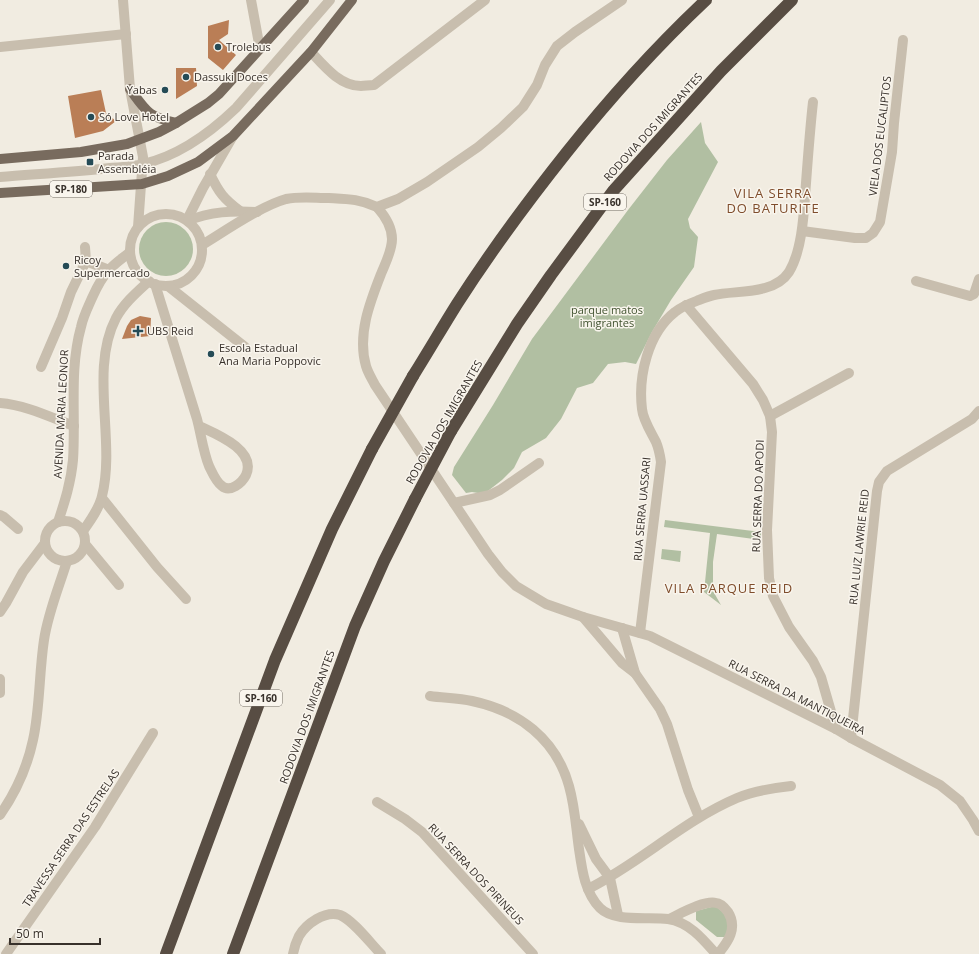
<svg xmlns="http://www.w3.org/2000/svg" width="979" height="954" font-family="'Open Sans',sans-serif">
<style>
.green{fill:#b1bfa2}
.building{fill:#ba7e56}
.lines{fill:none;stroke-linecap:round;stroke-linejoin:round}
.minor{stroke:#c8beae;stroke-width:10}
.major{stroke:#786b5e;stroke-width:10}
.highway{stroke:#584d43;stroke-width:12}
.highway-bridge{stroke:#584d43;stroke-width:12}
.poi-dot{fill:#254b56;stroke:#f9f5ed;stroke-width:1.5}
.labels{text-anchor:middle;stroke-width:3;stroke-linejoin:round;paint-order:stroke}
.shield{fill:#f9f5ed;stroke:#726c65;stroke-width:1}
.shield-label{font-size:10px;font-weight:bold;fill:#38312b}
.poi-label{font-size:11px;fill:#38312b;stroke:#f9f5ed;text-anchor:start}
.street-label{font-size:11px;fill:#38312b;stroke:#f9f5ed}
.park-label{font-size:11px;fill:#425431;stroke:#f9f5ed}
.quarter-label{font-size:13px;letter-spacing:1px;fill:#7f4d2c;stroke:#f9f5ed}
</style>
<rect width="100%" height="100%" fill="#f1ece1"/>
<g class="green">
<polygon points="701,122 705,143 718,162 688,219 690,228 698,237 694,267 671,300 652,332 636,364 625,362 608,364 593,383 577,388 561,419 546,438 522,452 514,468 502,480 484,494 472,492 466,493 452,475 454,467 493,405 532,339 628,210 667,160"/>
<circle cx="166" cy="249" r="27"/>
<polygon points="665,520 761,532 761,540 717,534 713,562 713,591 721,605 704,592 710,533 664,527"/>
<polygon points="662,549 681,551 680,562 661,559"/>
<path d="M715,906C729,916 732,920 727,937H717L696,920V911Z"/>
</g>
<g class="building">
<polygon points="229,20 228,34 219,40 236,55 223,70 208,58 208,26"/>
<polygon points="176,68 196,68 197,86 176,99"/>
<polygon points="101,90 106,113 116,121 103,131 75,138 68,96"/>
<polygon points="140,316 151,318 150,336 122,339 127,326 131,320"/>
</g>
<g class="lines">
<g class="minor">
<polyline points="123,0 130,89 143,157 138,227"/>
<polyline points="251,0 260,49"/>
<polyline points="0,47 126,34"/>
<path d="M311,52C324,66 340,86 361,86C365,86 369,85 374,85L485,0"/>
<path d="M210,174C219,193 224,199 240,211"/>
<path d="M0,177C37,174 73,172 110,168C121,167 132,167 143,164C178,156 211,132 236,108L330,0"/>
<path d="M377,207C385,216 392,226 392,239C392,251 385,264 381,274C370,302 357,335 366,366C368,373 372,379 375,385L488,554L502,572L516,586L546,604L583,617L650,636L836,729L851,738L940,785L960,801L973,820L979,831"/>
<circle cx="166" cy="250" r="36"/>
<polyline points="187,220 203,188 233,136"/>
<path d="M188,221C210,211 233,211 257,212"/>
<polyline points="802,231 855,238 866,238 873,233 880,222 892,152 894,123 903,40"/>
<path d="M202,245C225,231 261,206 286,199C300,196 315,198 329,198C347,199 360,199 377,207L398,199L427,182L478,147L501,128L523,107L537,85L545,65L557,46L575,32L622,0"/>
<polyline points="86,261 109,270"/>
<polyline points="916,281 970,296 974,294 979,279"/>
<path d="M155,284C169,329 183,374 197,419C201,434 203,451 209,466C212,472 216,482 222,486C230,493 242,483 246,475C257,450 216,434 199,426"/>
<polyline points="168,286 245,347"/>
<polyline points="686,305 753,384 763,400 770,416 772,432 767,530 769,578 773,596 789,627 813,661 821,677 836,729"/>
<polyline points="41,367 62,318 71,292 86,261 85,247"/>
<path d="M0,403C26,405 50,417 74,426"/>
<polyline points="770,416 849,373"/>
<polyline points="102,498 157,567 186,599"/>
<polyline points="454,503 490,495 500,490 539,463"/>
<polyline points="0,515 4,517 18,529"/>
<circle cx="65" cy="541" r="20"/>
<path d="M58,522C65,501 71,482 73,460C76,415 69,370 81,327C83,317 88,307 92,298C96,289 102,277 109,270C115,263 123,258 130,252"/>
<path d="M83,531C90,521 99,509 102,496C116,441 89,370 116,318C124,303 137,292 149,281"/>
<polyline points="85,544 119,585"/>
<polyline points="0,612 6,603 23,572 45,543"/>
<polyline points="583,617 622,663 635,673 660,709 667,724 688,790 699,817"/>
<polyline points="622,628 635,673"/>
<path d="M640,633L661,462C660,455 659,449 656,442C651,432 643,420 642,409C638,376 648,333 675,312C682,306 691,303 699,300C704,298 709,296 714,295C737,290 774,295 789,272C803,249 804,209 806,183C808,156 810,129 813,102"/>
<polyline points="0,679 0,693"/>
<path d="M430,696C443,698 458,698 472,701C519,711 556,739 569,786C575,807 576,828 579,849C582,870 585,893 600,908C615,923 649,916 668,919C689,922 703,939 716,954"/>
<polyline points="851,738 877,491 879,482 887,471 972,419 979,411"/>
<polyline points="377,802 405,819 422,832 533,954"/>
<path d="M0,815C16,792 27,768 33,740C40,709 39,673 44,640C48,613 59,587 67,561"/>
<polyline points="579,824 596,859 610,878 618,915"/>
<path d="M588,889C640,863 683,821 737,798C754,791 772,788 791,786"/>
<path d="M669,919C680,914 704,900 716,903C721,903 725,908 728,912C738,928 728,942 718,954"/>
<polyline points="6,954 95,827 153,733"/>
<path d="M293,954C294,948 296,942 299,936C306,924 325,910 340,915C353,920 371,944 381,954"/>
</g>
<g class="major">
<path d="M130,89C146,111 148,117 176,123"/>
<polyline points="0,159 81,152 127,144 159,132 176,123 208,103 219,94 304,0"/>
<polyline points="0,193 142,184 168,176 198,162 233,136 311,52 352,0"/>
</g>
<g class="highway">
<path d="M413,376C428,352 442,328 457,304C491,251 528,201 567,152C610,98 656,47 706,0"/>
<polyline points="451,431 517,324 551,275 613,191 721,71 792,0"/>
<polyline points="166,954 275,660 332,529 372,449"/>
<polyline points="233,954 355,626 384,561 415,499"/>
</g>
<g class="highway-bridge">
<polyline points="372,449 413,376"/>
<polyline points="415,499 451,431"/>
</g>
</g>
<g class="poi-dot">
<circle cx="218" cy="47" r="4"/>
<circle cx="186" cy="77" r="4"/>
<circle cx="165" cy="90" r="4"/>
<circle cx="91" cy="117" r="4"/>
<rect x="86" y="158" width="8" height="8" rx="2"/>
<circle cx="66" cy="266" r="4"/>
<path d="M136 325h4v4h4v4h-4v4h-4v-4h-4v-4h4z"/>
<circle cx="211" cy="354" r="4"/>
</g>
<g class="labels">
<g class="shield">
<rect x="50" y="181" width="42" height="16" rx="3"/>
<rect x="584" y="194" width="42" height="16" rx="3"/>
<rect x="240" y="690" width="42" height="16" rx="3"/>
</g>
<g class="shield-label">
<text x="71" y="193">SP-180</text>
<text x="605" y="206">SP-160</text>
<text x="261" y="702">SP-160</text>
</g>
<g class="poi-label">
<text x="226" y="51">Trolebus</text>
<text x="194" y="81">Dassuki Doces</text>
<text x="157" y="94" text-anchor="end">Yabas</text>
<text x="99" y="121">Só Love Hotel</text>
<text x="98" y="160">Parada<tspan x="98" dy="13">Assembléia</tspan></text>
<text x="74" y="264">Ricoy<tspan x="74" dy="13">Supermercado</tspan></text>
<text x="147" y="335">UBS Reid</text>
<text x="219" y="352">Escola Estadual<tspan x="219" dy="13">Ana Maria Poppovic</tspan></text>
</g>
<g class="street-label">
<text transform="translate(653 127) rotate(-48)" y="4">RODOVIA DOS IMIGRANTES</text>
<text transform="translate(880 136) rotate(-83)" y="4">VIELA DOS EUCALIPTOS</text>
<text transform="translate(61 414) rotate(-87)" y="4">AVENIDA MARIA LEONOR</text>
<text transform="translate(444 422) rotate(-60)" y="4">RODOVIA DOS IMIGRANTES</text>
<text transform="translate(758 496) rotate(-88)" y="4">RUA SERRA DO APODI</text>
<text transform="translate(642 509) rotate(-85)" y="4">RUA SERRA UASSARI</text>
<text transform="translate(859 547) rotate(-84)" y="4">RUA LUIZ LAWRIE REID</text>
<text transform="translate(797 697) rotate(27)" y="4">RUA SERRA DA MANTIQUEIRA</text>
<text transform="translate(307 717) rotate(-70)" y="4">RODOVIA DOS IMIGRANTES</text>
<text transform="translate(71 838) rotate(-56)" y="4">TRAVESSA SERRA DAS ESTRELAS</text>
<text transform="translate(476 874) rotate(47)" y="4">RUA SERRA DOS PIRINEUS</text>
</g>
<g class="park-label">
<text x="607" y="314">parque matos<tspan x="607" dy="13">imigrantes</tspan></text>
</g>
<g class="quarter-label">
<text x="773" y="198">VILA SERRA<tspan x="773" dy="15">DO BATURITE</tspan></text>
<text x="729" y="593">VILA PARQUE REID</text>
</g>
</g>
<path d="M10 938v6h90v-6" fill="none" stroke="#38312b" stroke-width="2"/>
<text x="16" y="938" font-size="12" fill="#38312b" stroke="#f9f5ed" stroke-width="3" paint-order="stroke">50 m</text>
</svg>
